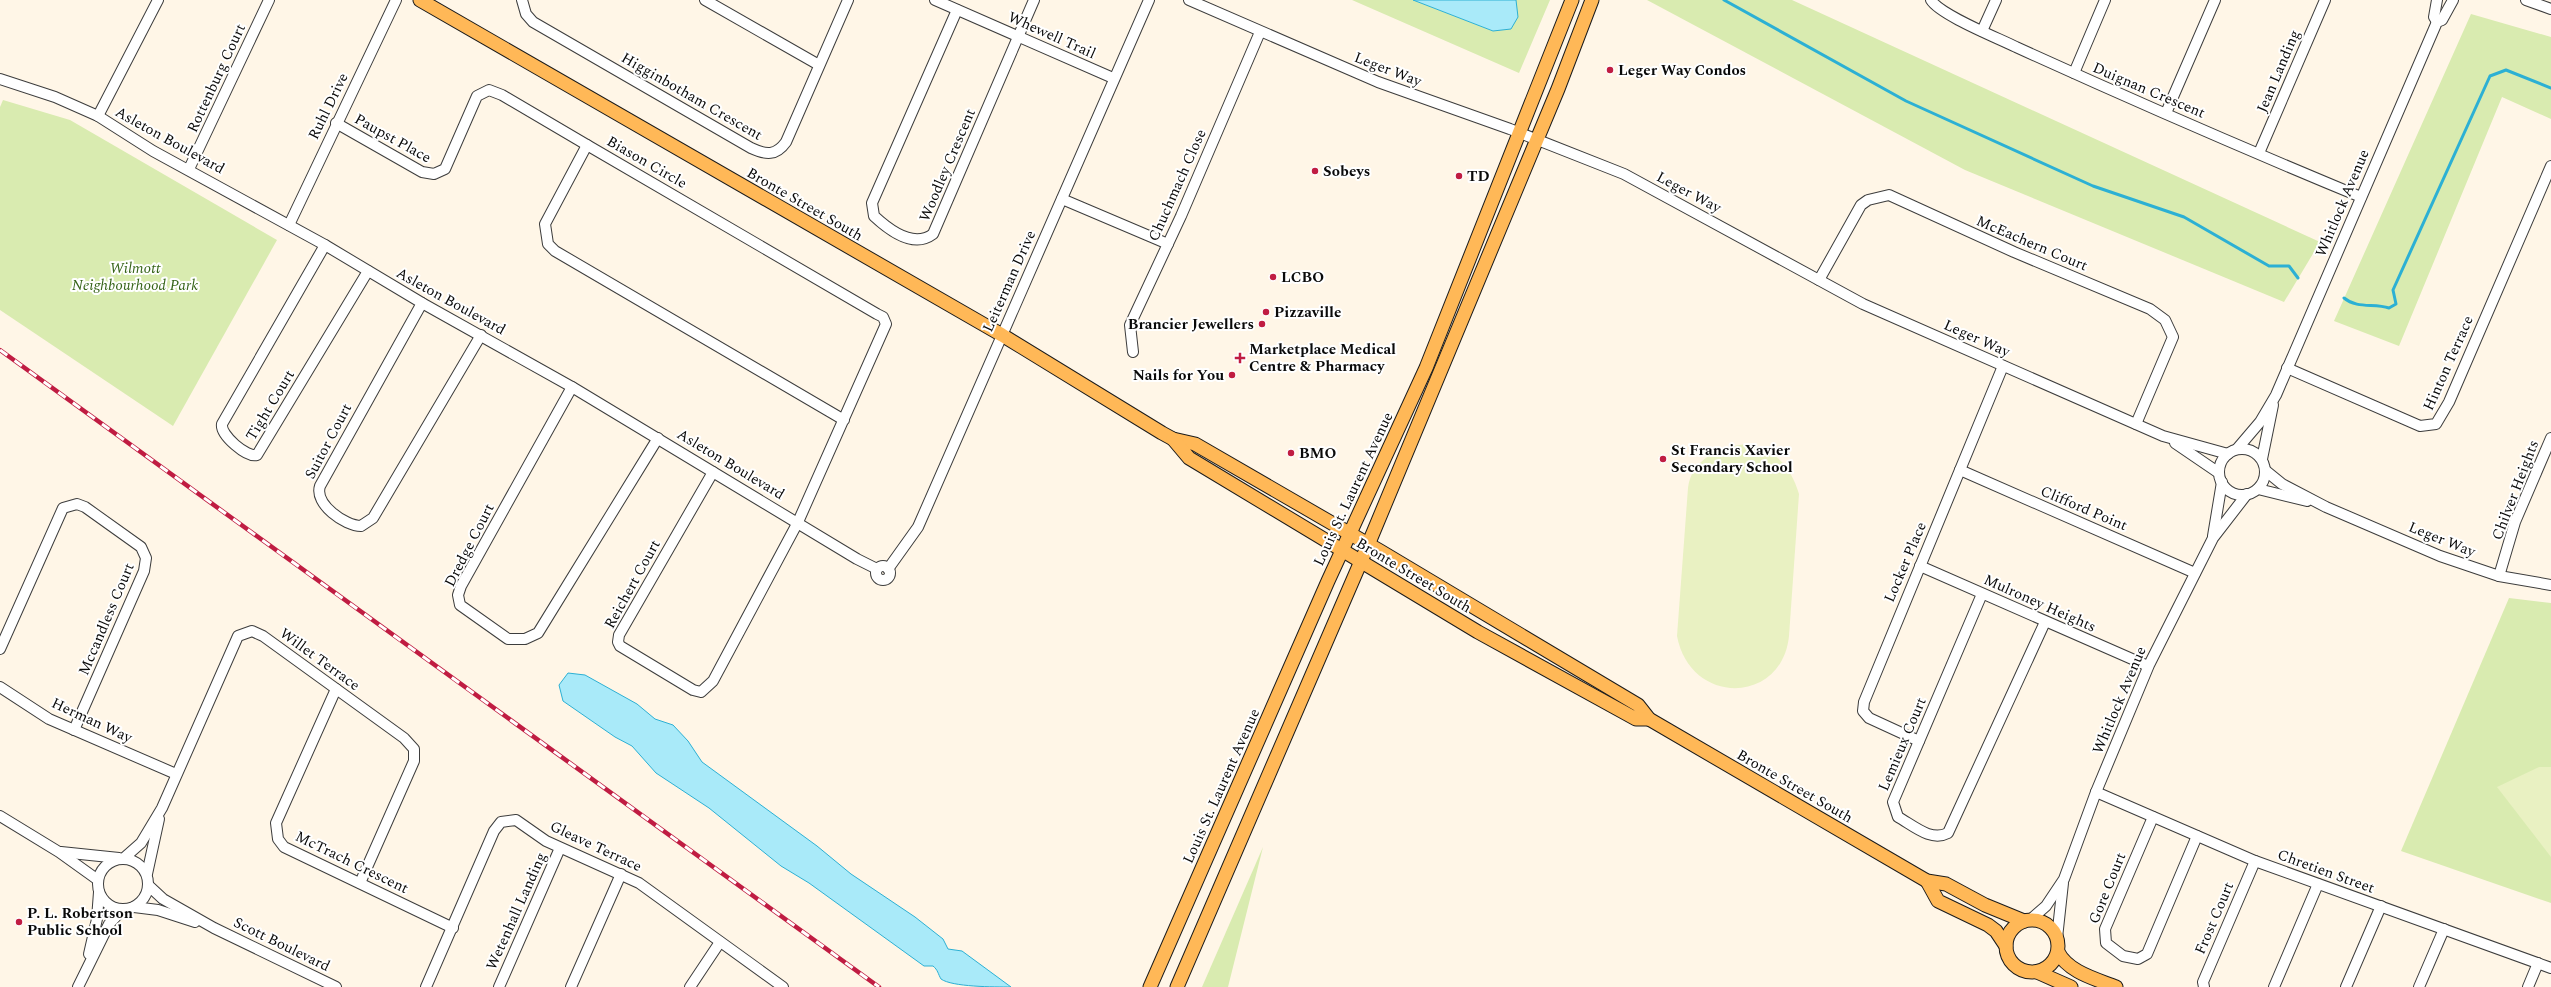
<svg xmlns="http://www.w3.org/2000/svg" width="2551" height="987" font-family="Spectral,serif">
<style>
.green{fill:#d9ebb0}
.pitch{fill:#e9f1c2}
.water{fill:#a9eaf9;stroke:#2cb0d4}
.lines{fill:none;stroke-linecap:round;stroke-linejoin:round}
.stream{stroke:#2cb0d4;stroke-width:3}
.minor-casing{stroke:#3d3d3d;stroke-width:12}
.major-casing{stroke:#1b1b1b;stroke-width:15}
.minor{stroke:#fff;stroke-width:10}
.major{stroke:#ffb857;stroke-width:13}
.rail-casing{stroke:#c01c42;stroke-width:4.5}
.rail{stroke:#fff;stroke-width:3;stroke-dasharray:9;stroke-linecap:butt}
.poi-dot{fill:#c01c42;stroke:#fff;stroke-width:1.5}
.labels{text-anchor:middle;stroke-width:4;stroke-linejoin:round;paint-order:stroke}
.street-label{font-size:15px;fill:#0a0a0a;stroke:#fff}
.poi-label{font-size:15px;font-weight:bold;fill:#0a0a0a;stroke:#fff;text-anchor:start}
.park-label{font-size:15px;font-style:italic;fill:#366418;stroke:#fff}
</style>
<rect width="100%" height="100%" fill="#fff6e7"/>
<g class="green">
<polygon points="1352,0 1413,0 1493,31 1516,0 1550,0 1519,73"/>
<polygon points="1647,0 1792,0 2320,242 2284,302 1965,170"/>
<polygon points="2471,14 2551,37 2551,119 2502,97 2399,346 2334,321"/>
<polygon points="3,100 70,120 277,240 173,426 0,310 0,107"/>
<polygon points="2509,598 2551,603 2551,903 2401,851"/>
<polygon points="1263,847 1228,987 1202,987"/>
</g>
<g class="pitch">
<path d="M1746,444C1775,448 1791,467 1799,494L1789,636C1782,705 1690,706 1677,636L1688,488C1691,459 1720,447 1746,444Z"/>
<polygon points="2539,767 2551,767 2551,857 2497,787"/>
</g>
<g class="water">
<polygon points="1413,0 1516,0 1518,17 1511,29 1493,31"/>
<path d="M568,673L585,675L637,704L655,719L673,725L688,741L702,762L817,846L851,874L915,917L943,939L948,949L962,951L1011,987C994,987 952,987 941,979C938,974 938,970 933,966H924L809,883L781,866L709,808L656,773L632,746L615,737L563,701L559,685Z"/>
</g>
<g class="lines">
<g class="stream">
<polyline points="1724,0 1906,101 2093,186 2184,217 2269,266 2289,266 2298,278"/>
<path d="M2344,298C2357,309 2374,303 2389,308L2396,304L2393,290L2490,76L2506,70L2551,88"/>
</g>
<g class="minor-casing">
<g id="minor">
<path d="M522,0L526,14L533,22L751,148C766,155 776,156 786,142L848,0"/>
<polyline points="705,0 819,65"/>
<polyline points="935,0 1113,78"/>
<polyline points="1189,0 1378,82 1510,129 1624,174 1863,304 2163,436 2228,454"/>
<path d="M1931,0C1940,15 1998,38 2016,47C2130,99 2245,149 2361,197"/>
<polyline points="2526,0 2551,9"/>
<path d="M957,10L872,203L874,216C889,230 913,249 933,234L1034,0"/>
<polyline points="2437,22 2434,17 2437,0"/>
<polyline points="1982,31 1996,0"/>
<polyline points="2074,73 2105,0"/>
<polyline points="0,79 55,97 98,116 153,151 325,245 422,303 572,387 857,559 877,569"/>
<polyline points="2166,113 2215,0"/>
<polyline points="98,116 158,0"/>
<polyline points="336,123 422,172 434,174 445,169 477,96 489,90 502,95 587,145"/>
<polyline points="2259,153 2325,0"/>
<polyline points="189,169 269,0"/>
<polyline points="1062,199 1168,244"/>
<polyline points="289,225 396,0"/>
<path d="M325,245L222,424C220,435 247,458 257,455L368,271"/>
<polyline points="1819,280 1861,205 1868,200 1889,195 2014,252 2150,309 2165,320 2173,337 2136,424"/>
<path d="M422,303L320,486C314,504 345,526 361,526L373,518L481,335"/>
<polyline points="1133,352 1130,325 1181,216 1260,32"/>
<polyline points="2287,368 2420,426 2436,424 2449,402 2551,166"/>
<polyline points="572,387 461,586 458,595 460,605 508,639 525,639 538,633 658,438"/>
<polyline points="2175,443 2219,473"/>
<polyline points="2237,449 2260,422 2276,395 2437,22 2442,20 2453,0"/>
<circle cx="2242" cy="472" r="23"/>
<polyline points="2262,459 2273,405"/>
<polyline points="1960,470 2195,573"/>
<polyline points="2266,471 2282,484 2326,507 2440,556 2499,576 2551,585"/>
<polyline points="713,472 619,635 618,642 620,646 693,690 701,692 713,681 798,522 886,324 883,317 877,314 587,145 545,224 548,244 555,251 844,420"/>
<polyline points="2258,489 2307,501"/>
<polyline points="2213,536 2222,482"/>
<polyline points="1920,566 2148,666"/>
<circle cx="883" cy="573" r="7"/>
<polyline points="888,569 918,527 1149,0"/>
<polyline points="2499,576 2515,522 2551,438"/>
<path d="M1982,594L1893,802L1898,817C1914,826 1931,842 1948,833L2045,622"/>
<polyline points="0,649 63,508 77,504 85,507 141,547 146,558 144,571 74,730"/>
<polyline points="0,687 49,719 176,774"/>
<polyline points="336,689 276,823 278,839 284,847 453,928"/>
<polyline points="1919,741 1869,718 1863,711 1864,702 2003,366"/>
<polyline points="2096,792 2255,861 2551,968"/>
<polyline points="0,816 59,852 98,880"/>
<polyline points="2153,817 2105,929 2106,943 2123,956 2138,959 2147,954 2197,836"/>
<polyline points="61,852 119,858"/>
<polyline points="124,858 141,843 162,808 238,636 252,631 263,636 404,738 414,749 414,761 360,883"/>
<circle cx="123" cy="884" r="25"/>
<polyline points="147,874 159,819"/>
<polyline points="149,886 163,899 214,928 336,987"/>
<polyline points="134,907 158,910 195,922"/>
<polyline points="2030,920 2046,906 2064,879 2096,792 2149,665 2213,538 2247,494"/>
<polyline points="2057,938 2063,883"/>
<polyline points="89,954 97,919 99,892"/>
<polyline points="78,987 109,924 123,909"/>
<polyline points="426,987 494,831 501,822 516,820 546,841 639,883 783,987"/>
<polyline points="499,987 560,848"/>
<polyline points="571,987 621,874"/>
<polyline points="690,987 720,942"/>
<polyline points="2204,987 2203,982 2255,861"/>
<polyline points="2274,987 2318,884"/>
<polyline points="2346,987 2381,906"/>
<polyline points="2419,987 2444,929"/>
<polyline points="2528,987 2538,963"/>
</g>
</g>
<g class="major-casing">
<g id="major">
<polyline points="420,0 1002,335 1162,433 1173,439 1195,444 1380,551 1638,705 1649,719 1927,881 1946,884 1985,905 2024,921"/>
<polyline points="1173,439 1189,458 1478,632 1636,719 1649,719"/>
<polyline points="1927,881 1938,901 1988,925 1996,931 2006,946"/>
<circle cx="2032" cy="946" r="26"/>
<path d="M2058,952C2068,972 2096,979 2116,987"/>
<polyline points="2037,972 2071,987"/>
<polyline points="1150,987 1328,581 1426,368 1572,0"/>
<polyline points="1177,987 1368,545 1558,89 1592,0"/>
</g>
</g>
<use href="#minor" class="minor"/>
<use href="#major" class="major"/>
<g class="rail-casing">
<polyline id="rail" points="0,350 879,987"/>
</g>
<use href="#rail" class="rail"/>
</g>
<g class="poi-dot">
<circle cx="1610" cy="70" r="4"/>
<circle cx="1315" cy="171" r="4"/>
<circle cx="1459" cy="176" r="4"/>
<circle cx="1273" cy="277" r="4"/>
<circle cx="1266" cy="312" r="4"/>
<circle cx="1262" cy="324" r="4"/>
<path d="M1238 352h4v4h4v4h-4v4h-4v-4h-4v-4h4z"/>
<circle cx="1232" cy="375" r="4"/>
<circle cx="1291" cy="453" r="4"/>
<circle cx="1663" cy="459" r="4"/>
<circle cx="19" cy="922" r="4"/>
</g>
<g class="labels">
<g class="street-label">
<text transform="translate(1052 35) rotate(24)" y="5">Whewell Trail</text>
<text transform="translate(1388 69) rotate(21)" y="5">Leger Way</text>
<text transform="translate(2278 71) rotate(-67)" y="5">Jean Landing</text>
<text transform="translate(216 78) rotate(-65)" y="5">Rottenburg Court</text>
<text transform="translate(2149 90) rotate(23)" y="5">Duignan Crescent</text>
<text transform="translate(692 96) rotate(30)" y="5">Higginbotham Crescent</text>
<text transform="translate(328 106) rotate(-64)" y="5">Ruhl Drive</text>
<text transform="translate(393 138) rotate(29)" y="5">Paupst Place</text>
<text transform="translate(170 140) rotate(29)" y="5">Asleton Boulevard</text>
<text transform="translate(647 162) rotate(30)" y="5">Biason Circle</text>
<text transform="translate(947 165) rotate(-67)" y="5">Woodley Crescent</text>
<text transform="translate(1177 185) rotate(-66)" y="5">Chuchmach Close</text>
<text transform="translate(1689 192) rotate(28)" y="5">Leger Way</text>
<text transform="translate(2342 203) rotate(-67)" y="5">Whitlock Avenue</text>
<text transform="translate(805 204) rotate(30)" y="5">Bronte Street South</text>
<text transform="translate(2032 243) rotate(23)" y="5">McEachern Court</text>
<text transform="translate(1009 281) rotate(-66)" y="5">Leiterman Drive</text>
<text transform="translate(451 301) rotate(29)" y="5">Asleton Boulevard</text>
<text transform="translate(1977 338) rotate(24)" y="5">Leger Way</text>
<text transform="translate(2448 363) rotate(-66)" y="5">Hinton Terrace</text>
<text transform="translate(270 405) rotate(-59)" y="5">Tight Court</text>
<text transform="translate(328 441) rotate(-62)" y="5">Suitor Court</text>
<text transform="translate(731 464) rotate(31)" y="5">Asleton Boulevard</text>
<text transform="translate(1353 489) rotate(-65)" y="5">Louis St. Laurent Avenue</text>
<text transform="translate(2515 490) rotate(-69)" y="5">Chilver Heights</text>
<text transform="translate(2084 508) rotate(23)" y="5">Clifford Point</text>
<text transform="translate(2442 539) rotate(22)" y="5">Leger Way</text>
<text transform="translate(469 545) rotate(-63)" y="5">Dredge Court</text>
<text transform="translate(1905 562) rotate(-67)" y="5">Locker Place</text>
<text transform="translate(1414 575) rotate(31)" y="5">Bronte Street South</text>
<text transform="translate(632 584) rotate(-61)" y="5">Reichert Court</text>
<text transform="translate(2040 603) rotate(24)" y="5">Mulroney Heights</text>
<text transform="translate(106 619) rotate(-67)" y="5">Mccandless Court</text>
<text transform="translate(320 659) rotate(36)" y="5">Willet Terrace</text>
<text transform="translate(2119 700) rotate(-67)" y="5">Whitlock Avenue</text>
<text transform="translate(92 720) rotate(25)" y="5">Herman Way</text>
<text transform="translate(1902 744) rotate(-67)" y="5">Lemieux Court</text>
<text transform="translate(1221 786) rotate(-66)" y="5">Louis St. Laurent Avenue</text>
<text transform="translate(1795 786) rotate(30)" y="5">Bronte Street South</text>
<text transform="translate(596 846) rotate(25)" y="5">Gleave Terrace</text>
<text transform="translate(352 862) rotate(26)" y="5">McTrach Crescent</text>
<text transform="translate(2326 871) rotate(20)" y="5">Chretien Street</text>
<text transform="translate(2107 888) rotate(-68)" y="5">Gore Court</text>
<text transform="translate(516 911) rotate(-66)" y="5">Wetenhall Landing</text>
<text transform="translate(2214 918) rotate(-67)" y="5">Frost Court</text>
<text transform="translate(282 944) rotate(26)" y="5">Scott Boulevard</text>
</g>
<g class="poi-label">
<text x="1618" y="75">Leger Way Condos</text>
<text x="1323" y="176">Sobeys</text>
<text x="1467" y="181">TD</text>
<text x="1281" y="282">LCBO</text>
<text x="1274" y="317">Pizzaville</text>
<text x="1254" y="329" text-anchor="end">Brancier Jewellers</text>
<text x="1249" y="354">Marketplace Medical<tspan x="1249" dy="17">Centre &amp; Pharmacy</tspan></text>
<text x="1224" y="380" text-anchor="end">Nails for You</text>
<text x="1671" y="455">St Francis Xavier<tspan x="1671" dy="17">Secondary School</tspan></text>
<text x="1299" y="458">BMO</text>
<text x="27" y="918">P. L. Robertson<tspan x="27" dy="17">Public School</tspan></text>
</g>
<g class="park-label">
<text x="135" y="273">Wilmott<tspan x="135" dy="17">Neighbourhood Park</tspan></text>
</g>
</g>
</svg>
